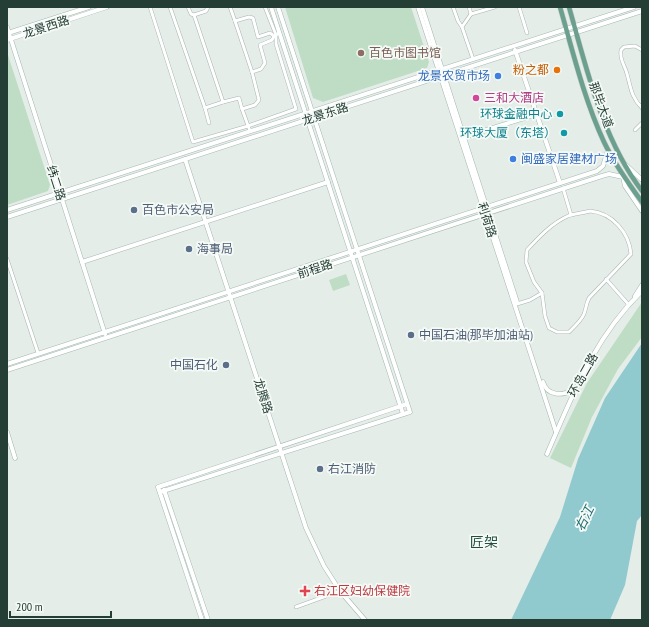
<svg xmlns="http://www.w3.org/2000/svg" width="649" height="627" font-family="'PT Sans Narrow','Noto Sans SC',sans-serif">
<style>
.green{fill:#bfddc5}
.water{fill:#91cace}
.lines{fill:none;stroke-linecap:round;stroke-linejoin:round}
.street-casing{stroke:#a8b5af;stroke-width:4}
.secondary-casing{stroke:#a4b8af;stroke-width:5}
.primary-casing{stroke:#c2c9c6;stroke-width:5.5}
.street{stroke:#fff;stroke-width:3}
.secondary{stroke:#fff;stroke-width:4}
.primary{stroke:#6ca08e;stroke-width:4.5}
.education-dot{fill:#8d6e63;stroke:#f5faf7;stroke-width:1.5}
.food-dot{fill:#e8710a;stroke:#f5faf7;stroke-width:1.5}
.shop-dot{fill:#3f7fe0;stroke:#f5faf7;stroke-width:1.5}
.hotel-dot{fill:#d1479c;stroke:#f5faf7;stroke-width:1.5}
.culture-dot{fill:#0f9aa8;stroke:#f5faf7;stroke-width:1.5}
.service-dot{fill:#5c6f8a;stroke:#f5faf7;stroke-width:1.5}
.health-dot{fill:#e0444e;stroke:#f5faf7;stroke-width:1.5}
.labels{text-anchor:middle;stroke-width:3.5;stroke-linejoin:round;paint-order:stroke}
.street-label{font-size:12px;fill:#253e35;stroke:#f5faf7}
.education-label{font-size:12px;fill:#785e54;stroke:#f5faf7;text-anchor:start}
.food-label{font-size:12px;fill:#c56008;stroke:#f5faf7;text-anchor:end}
.shop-label{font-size:12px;fill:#366cbe;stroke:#f5faf7;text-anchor:end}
.hotel-label{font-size:12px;fill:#b23c85;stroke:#f5faf7;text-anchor:start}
.culture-label{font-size:12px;fill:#0d838f;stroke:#f5faf7;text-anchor:end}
.service-label{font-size:12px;fill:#4e5e75;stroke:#f5faf7;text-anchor:start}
.health-label{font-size:12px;fill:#be3a42;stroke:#f5faf7;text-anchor:start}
.water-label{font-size:13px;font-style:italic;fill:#227076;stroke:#f5faf7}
.quarter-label{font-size:14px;fill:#224f40;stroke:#f5faf7}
</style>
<rect width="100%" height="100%" fill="#e5ede9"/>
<g class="green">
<polygon points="285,7 411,7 429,62 427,68 323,102 313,98"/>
<polygon points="7,52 50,185 48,191 7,205"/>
<polygon points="346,274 350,285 333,291 329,280"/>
<polygon points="642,302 642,337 618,369 592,417 571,468 550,458 587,383"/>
</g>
<polygon class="water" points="642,343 642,515 637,521 625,585 610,620 511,620 560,517 578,459 605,398"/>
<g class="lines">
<g class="street-casing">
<g id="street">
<polyline points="150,7 193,142 248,126 296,109 276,44 276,35 265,7"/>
<polyline points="170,7 205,108 209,123"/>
<polyline points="188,7 191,14 194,15"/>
<polyline points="230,7 235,21 249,17 253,18 258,37 270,33 274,36"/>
<polyline points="453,7 458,21 462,27"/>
<polyline points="469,7 471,14"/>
<polyline points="519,7 527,33"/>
<polyline points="235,21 252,72"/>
<path d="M642,50L635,46L624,47L621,50C619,60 625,65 627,74C631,88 631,97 642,108"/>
<polyline points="473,59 462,27 471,14 495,7"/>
<polyline points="223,102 239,98 242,109"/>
<polyline points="205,108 223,102 194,15 206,11 208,7"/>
<polyline points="635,130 642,123"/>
<polyline points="250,131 242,109 255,105 259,100 252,72 261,69 265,63 260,45 272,40 274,36 279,33"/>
<polyline points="563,188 571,215"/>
<path d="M590,211C612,213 629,232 631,254L589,298C586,304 586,309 584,314C581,321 574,327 569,332H557L549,328L545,316L542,293L534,282L526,262L527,250C539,237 552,223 568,216C573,214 583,213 590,211Z"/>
<polyline points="7,259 38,353"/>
<polyline points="606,279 629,305"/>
<polyline points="517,304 530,300 542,293"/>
<polyline points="296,607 340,591"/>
</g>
</g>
<g class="secondary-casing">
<g id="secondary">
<polyline points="271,7 403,414"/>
<polyline points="418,7 556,432"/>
<polyline points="422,7 517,302"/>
<polyline points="7,27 105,334"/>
<polyline points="8,33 89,7"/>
<polyline points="7,40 107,7"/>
<polyline points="515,50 560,183"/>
<polyline points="464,137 537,114"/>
<polyline points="185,159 306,528 324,566 340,591 365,620"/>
<polyline points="626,165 642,180"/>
<polyline points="7,210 634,7"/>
<polyline points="7,217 642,11"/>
<polyline points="82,262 328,182"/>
<polyline points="635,296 642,285"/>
<polyline points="7,364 597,171 603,166 608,150"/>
<polyline points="7,370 602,176 609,174 623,177 625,186 642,211"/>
<path d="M543,382C547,396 562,396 573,390"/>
<polyline points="7,432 15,458"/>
<path d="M547,454C573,394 594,338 642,291"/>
<polyline points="164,490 208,620"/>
<polyline points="160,492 410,412 278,7"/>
<polyline points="202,620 158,487 407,404"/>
</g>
</g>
<g class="primary-casing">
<g id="primary">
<path d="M560,7C573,52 584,99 604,142C614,163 628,183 642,202"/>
<path d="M569,7C587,70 602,138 642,191"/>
</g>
</g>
<use href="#street" class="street"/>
<use href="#secondary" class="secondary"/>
<use href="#primary" class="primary"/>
</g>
<circle class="education-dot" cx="361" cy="53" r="4"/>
<circle class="food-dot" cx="557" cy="70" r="4"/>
<g class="shop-dot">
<circle cx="498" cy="76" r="4"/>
<circle cx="513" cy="159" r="4"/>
</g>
<circle class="hotel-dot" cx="476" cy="98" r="4"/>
<g class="culture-dot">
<circle cx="560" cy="114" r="4"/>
<circle cx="564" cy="133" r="4"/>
</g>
<g class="service-dot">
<circle cx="134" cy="210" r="4"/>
<circle cx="189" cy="249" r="4"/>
<circle cx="411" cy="335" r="4"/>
<circle cx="226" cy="365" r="4"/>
<circle cx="320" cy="469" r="4"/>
</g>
<path class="health-dot" d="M303 585h4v4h4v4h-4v4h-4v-4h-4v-4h4z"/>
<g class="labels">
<g class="street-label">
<text transform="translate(46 27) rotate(-18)" y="4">龙景西路</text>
<text transform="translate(601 105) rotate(70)" y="4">那毕大道</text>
<text transform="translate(325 114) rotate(-18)" y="4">龙景东路</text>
<text transform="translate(56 183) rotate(72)" y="4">纬二路</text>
<text transform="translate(487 220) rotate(72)" y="4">利荷路</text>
<text transform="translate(315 269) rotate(-18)" y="4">前程路</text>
<text transform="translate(583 375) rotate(-61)" y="4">环岛二路</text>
<text transform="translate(263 396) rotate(72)" y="4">龙腾路</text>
</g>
<g class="education-label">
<text x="369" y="57">百色市图书馆</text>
</g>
<g class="food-label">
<text x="549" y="74">粉之都</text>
</g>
<g class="shop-label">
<text x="490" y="80">龙景农贸市场</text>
<text x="521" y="163" text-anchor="start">闽盛家居建材广场</text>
</g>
<g class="hotel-label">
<text x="484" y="102">三和大酒店</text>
</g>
<g class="culture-label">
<text x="552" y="118">环球金融中心</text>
<text x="556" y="137">环球大厦（东塔）</text>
</g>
<g class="service-label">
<text x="142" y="214">百色市公安局</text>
<text x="197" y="253">海事局</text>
<text x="419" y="339">中国石油(那毕加油站)</text>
<text x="218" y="369" text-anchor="end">中国石化</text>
<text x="328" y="473">右江消防</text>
</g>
<g class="health-label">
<text x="314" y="595">右江区妇幼保健院</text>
</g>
<g class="water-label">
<text transform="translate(584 518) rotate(-64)" y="5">右江</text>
</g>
<g class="quarter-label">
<text x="484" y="547">匠架</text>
</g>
</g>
<rect width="649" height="627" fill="none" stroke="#253e35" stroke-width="16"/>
<path d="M10 611v6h101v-6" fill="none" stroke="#253e35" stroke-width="2"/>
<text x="16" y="611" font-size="12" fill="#253e35" stroke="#f5faf7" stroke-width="3" paint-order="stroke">200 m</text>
</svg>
